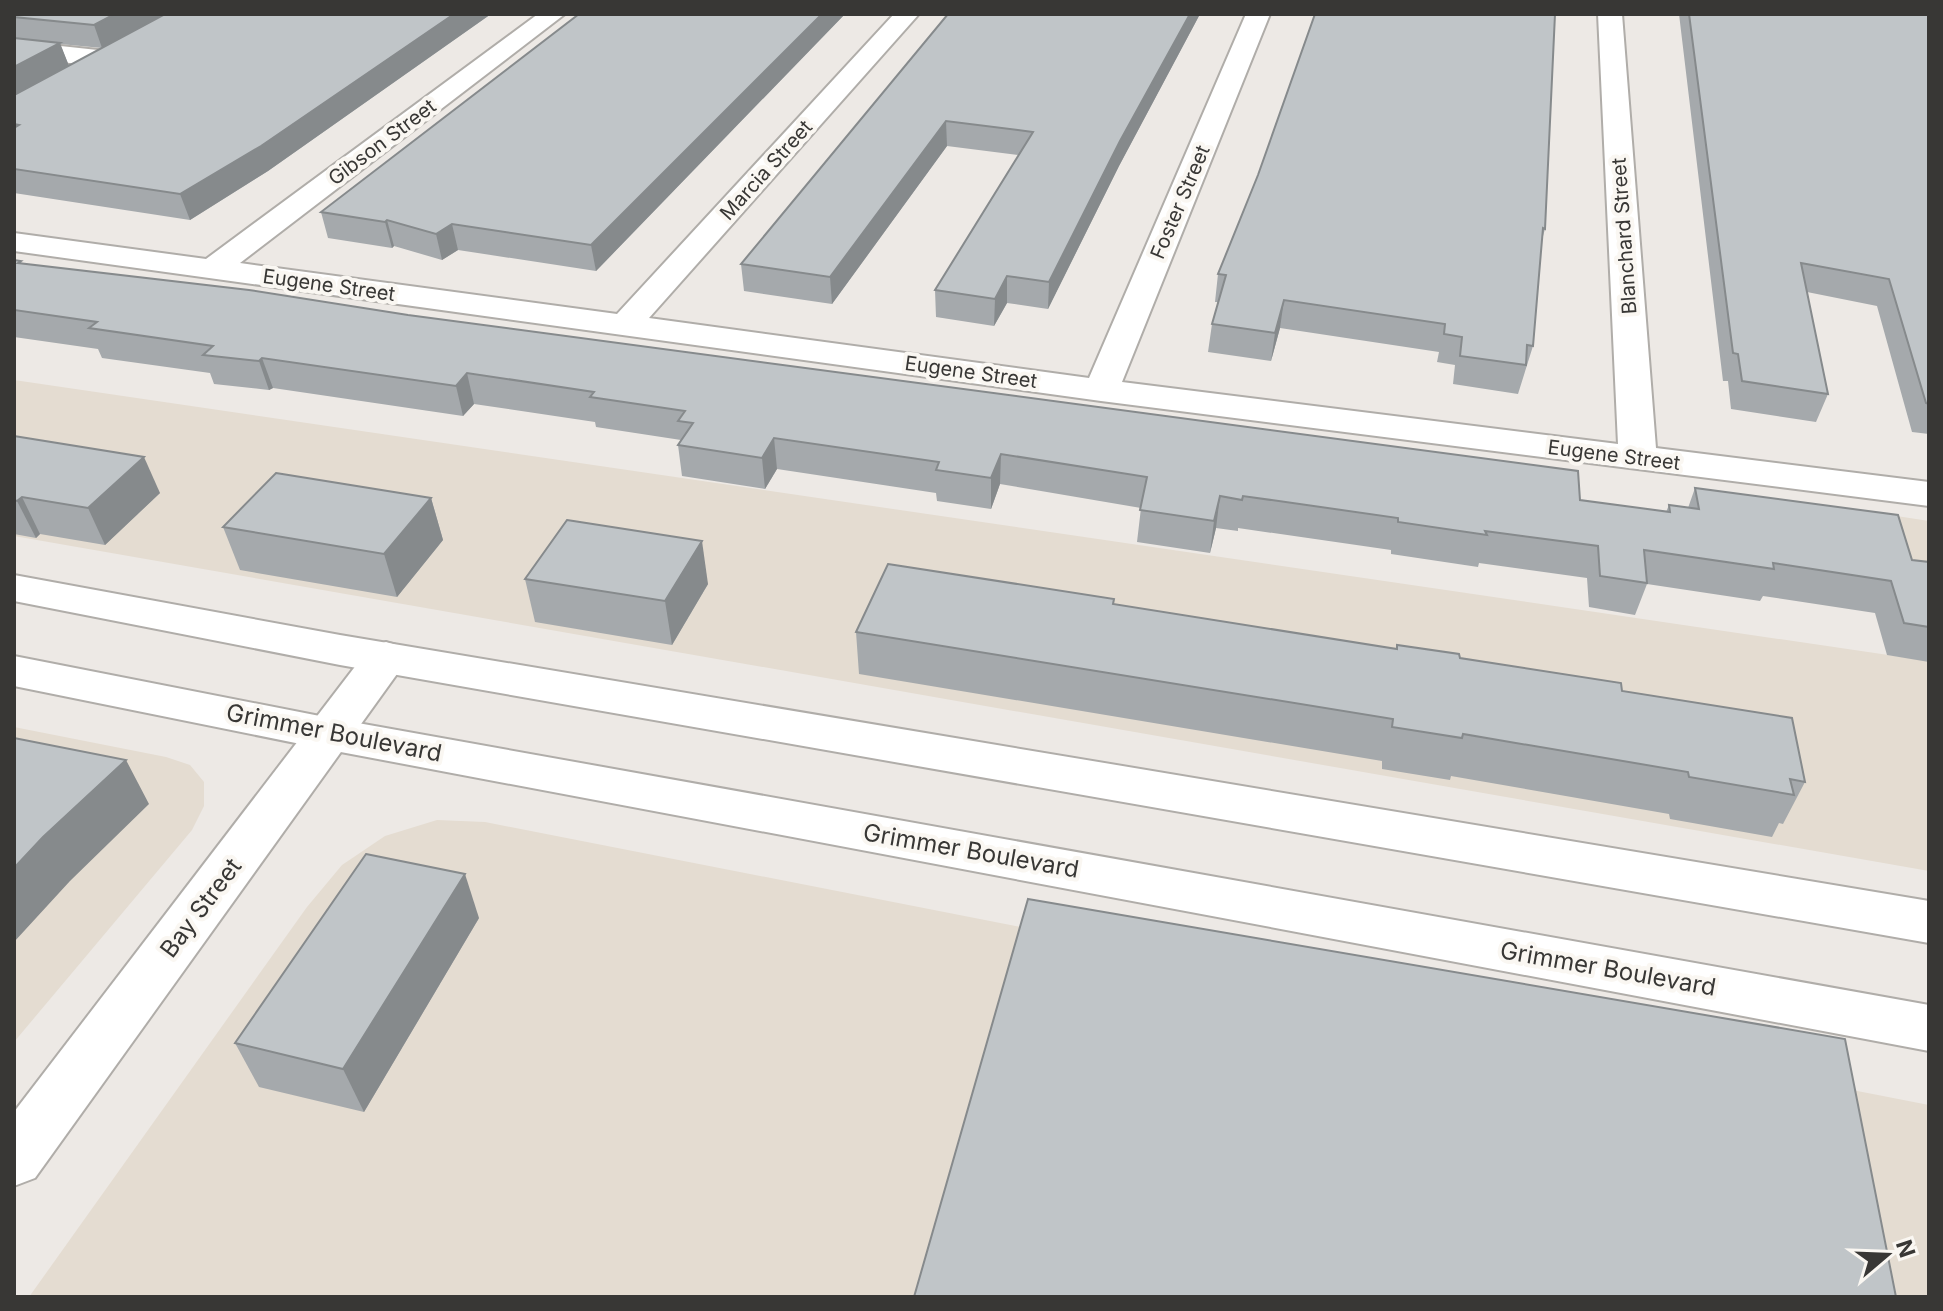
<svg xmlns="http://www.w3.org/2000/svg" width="1943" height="1311" font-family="Inter,sans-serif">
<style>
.built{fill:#e4dcd1}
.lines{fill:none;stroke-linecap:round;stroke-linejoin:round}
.minor-casing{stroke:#b0ada9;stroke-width:4}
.major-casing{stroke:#b0ada9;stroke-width:4}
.minor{fill:#fff;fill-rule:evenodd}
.major{fill:#fff;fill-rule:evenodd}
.wall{fill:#a5a9ac;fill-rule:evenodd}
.shaded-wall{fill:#868a8c}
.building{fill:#c0c5c8;stroke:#868a8c;stroke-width:2}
.labels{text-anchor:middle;stroke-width:8;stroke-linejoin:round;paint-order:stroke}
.far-street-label{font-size:20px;fill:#383735;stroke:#faf7f2}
.street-label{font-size:24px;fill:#383735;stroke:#faf7f2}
</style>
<rect width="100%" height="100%" fill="#ede9e5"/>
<g class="built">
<polygon points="14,380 1929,661 1929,871 14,536"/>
<polygon points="1890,515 1929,521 1929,643"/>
<polygon points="14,727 166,757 190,765 204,782 204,806 192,830 14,1042"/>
<polygon points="437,820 485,822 1929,1105 1929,1297 29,1297 307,907 342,865 385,836"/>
</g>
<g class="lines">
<g class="minor-casing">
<g id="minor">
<polygon points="538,14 565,14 240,263 617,314 894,14 919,14 649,318 1089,378 1246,14 1270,14 1122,382 1618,444 1598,14 1622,14 1656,448 1929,482 1929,506 1101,401 14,251 14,233 206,259"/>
<polygon points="14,41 107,51 116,54 120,59 116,64 107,67 14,57"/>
<polygon points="386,642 402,647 408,657 402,667 35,1178 14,1186 14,1112 370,647"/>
</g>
</g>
<g class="major-casing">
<g id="major">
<polygon points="14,575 340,635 1929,901 1929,943 340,665 14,601"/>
<polygon points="14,656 330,718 1929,1005 1929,1051 330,750 14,686"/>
</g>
</g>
<use href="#minor" class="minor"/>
<use href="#major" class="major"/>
</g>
<g class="wall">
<path d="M14,14H491L268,171L190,220L14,193ZM60,44L102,48L69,66Z"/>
<polygon points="579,14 845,14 596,271 458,250 442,260 394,246 392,248 328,238 321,212"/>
<polygon points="948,14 1200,14 1119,166 1048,309 1007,303 994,326 936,317 935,290 1019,155 947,146 832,304 744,291 741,264"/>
<polygon points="1679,14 1929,14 1929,434 1912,432 1877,306 1807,292 1828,394 1816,422 1731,409 1728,381 1723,381"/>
<polygon points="1545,229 1541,243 1533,346 1518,394 1453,384 1455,365 1437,362 1439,352 1280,328 1271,361 1208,352 1212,324 1218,302 1215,302 1218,274"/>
<polygon points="14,260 21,261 22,264 1580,500 1666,512 1669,505 1688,508 1695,488 1912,560 1929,562 1929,662 1887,655 1875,613 1763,596 1760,601 1647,584 1635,615 1589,607 1587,578 1479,563 1478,567 1391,554 1391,550 1238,528 1238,531 1216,528 1210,553 1137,542 1141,508 1000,484 991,509 937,501 936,493 777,469 765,489 682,476 678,445 681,440 596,427 595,422 474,404 463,416 273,388 269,390 214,384 210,373 102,358 98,349 14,337"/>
<polygon points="14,436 160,493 105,545 40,534 36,538 14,534"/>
<polygon points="431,498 443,540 397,597 240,570 223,527"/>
<polygon points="525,579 708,584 672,645 535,622"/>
<polygon points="1114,599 1114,604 1396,649 1397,645 1622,691 1805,782 1783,824 1779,823 1772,837 1670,819 1669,814 1451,776 1450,780 1382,769 1382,761 859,674 856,632"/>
<polygon points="479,918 364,1112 259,1087 235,1043"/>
</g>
<g class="shaded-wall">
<polygon points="115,14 165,14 102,48 94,25"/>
<polygon points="454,14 491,14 268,171 190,220 180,194"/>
<polygon points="822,14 845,14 596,271 591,245"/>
<polygon points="1190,14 1200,14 1119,166 1048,309 1049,282 1120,141"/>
<polygon points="60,43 69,66 14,96 14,67"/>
<polygon points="946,121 947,146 832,304 830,277"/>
<polygon points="387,220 394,246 392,248 385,222"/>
<polygon points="452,224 458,250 442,260 436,234"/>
<polygon points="1007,276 1007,303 994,326 995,299"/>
<polygon points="1284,300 1280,328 1271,361 1275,333"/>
<polygon points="262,358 273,388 269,390 259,361"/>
<polygon points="467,373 474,404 463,416 456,386"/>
<polygon points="774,438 777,469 765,489 762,458"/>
<polygon points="1001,454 1000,484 991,509 991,478"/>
<polygon points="144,457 160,493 105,545 88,508"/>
<polygon points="1220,496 1216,528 1210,553 1214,521"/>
<polygon points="22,497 40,534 36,538 17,501"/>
<polygon points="431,498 443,540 397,597 384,554"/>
<polygon points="702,541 708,584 672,645 665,601"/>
<polygon points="126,760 149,804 70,881 14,942 14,868 43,837"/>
<polygon points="465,874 479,918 364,1112 343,1069"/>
</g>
<g class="building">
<polygon points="14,14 115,14 94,25 14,17"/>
<polygon points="165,14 454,14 261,146 180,194 14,169 14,128 19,125 14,124 14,95"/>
<polygon points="579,14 822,14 591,245 452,224 436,234 387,220 385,222 321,212"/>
<polygon points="948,14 1190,14 1120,141 1049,282 1007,276 995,299 935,290 1033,132 946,121 830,277 741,264"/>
<polygon points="1315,14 1555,14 1545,229 1543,228 1533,346 1527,345 1526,365 1460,356 1462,337 1444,334 1445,324 1284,300 1275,333 1212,324 1226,275 1218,274 1258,175"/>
<polygon points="1689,14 1929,14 1929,404 1926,403 1889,279 1801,263 1828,394 1742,381 1738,354 1733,353"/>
<polygon points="14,38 60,43 14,67"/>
<polygon points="14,260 21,261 18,263 249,290 408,315 1578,471 1580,500 1670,512 1669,505 1699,509 1695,488 1898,515 1912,560 1929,562 1929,627 1904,623 1891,581 1773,563 1774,569 1644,550 1647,583 1600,576 1598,546 1485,531 1487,535 1398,522 1398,518 1243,496 1242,500 1220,496 1214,521 1140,510 1147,477 1001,454 991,478 936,470 939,462 774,438 762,458 678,445 693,423 678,421 685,411 590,397 594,392 467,373 456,386 262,358 259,361 203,355 213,346 89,328 97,322 14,310"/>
<polygon points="14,436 144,457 88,508 22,497 17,501 14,500"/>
<polygon points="276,473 431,498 384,554 223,527"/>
<polygon points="567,520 702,541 665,601 525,579"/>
<polygon points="888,564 1114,599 1113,604 1397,649 1397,645 1459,654 1460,658 1621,683 1622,691 1792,718 1805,782 1790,779 1794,795 1689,777 1688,772 1463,734 1462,738 1392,727 1393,719 856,632"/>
<polygon points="14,738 126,760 43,837 14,868"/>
<polygon points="366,854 465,874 343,1069 235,1043"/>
<polygon points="1028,899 1845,1039 1896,1297 914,1297"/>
</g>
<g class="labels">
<g class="far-street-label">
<text transform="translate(382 142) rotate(-37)" y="7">Gibson Street</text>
<text transform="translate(766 170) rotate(-48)" y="7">Marcia Street</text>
<text transform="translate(1180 202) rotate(-67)" y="7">Foster Street</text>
<text transform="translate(1624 236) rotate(-94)" y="7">Blanchard Street</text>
<text transform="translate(329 285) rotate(8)" y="7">Eugene Street</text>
<text transform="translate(971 372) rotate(8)" y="7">Eugene Street</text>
<text transform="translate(1614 455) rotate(7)" y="7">Eugene Street</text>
</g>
<g class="street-label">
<text transform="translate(334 733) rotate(11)" y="8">Grimmer Boulevard</text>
<text transform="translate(971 851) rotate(10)" y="8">Grimmer Boulevard</text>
<text transform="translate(201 908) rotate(-53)" y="8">Bay Street</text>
<text transform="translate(1608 969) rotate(10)" y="8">Grimmer Boulevard</text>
</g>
</g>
<rect width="1943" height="1311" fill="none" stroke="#383735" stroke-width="32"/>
<g transform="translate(1887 1255) rotate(71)" stroke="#faf7f2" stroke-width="6" paint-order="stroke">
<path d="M0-6L14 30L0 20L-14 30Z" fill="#383735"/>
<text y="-12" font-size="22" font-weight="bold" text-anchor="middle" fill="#383735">N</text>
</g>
</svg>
